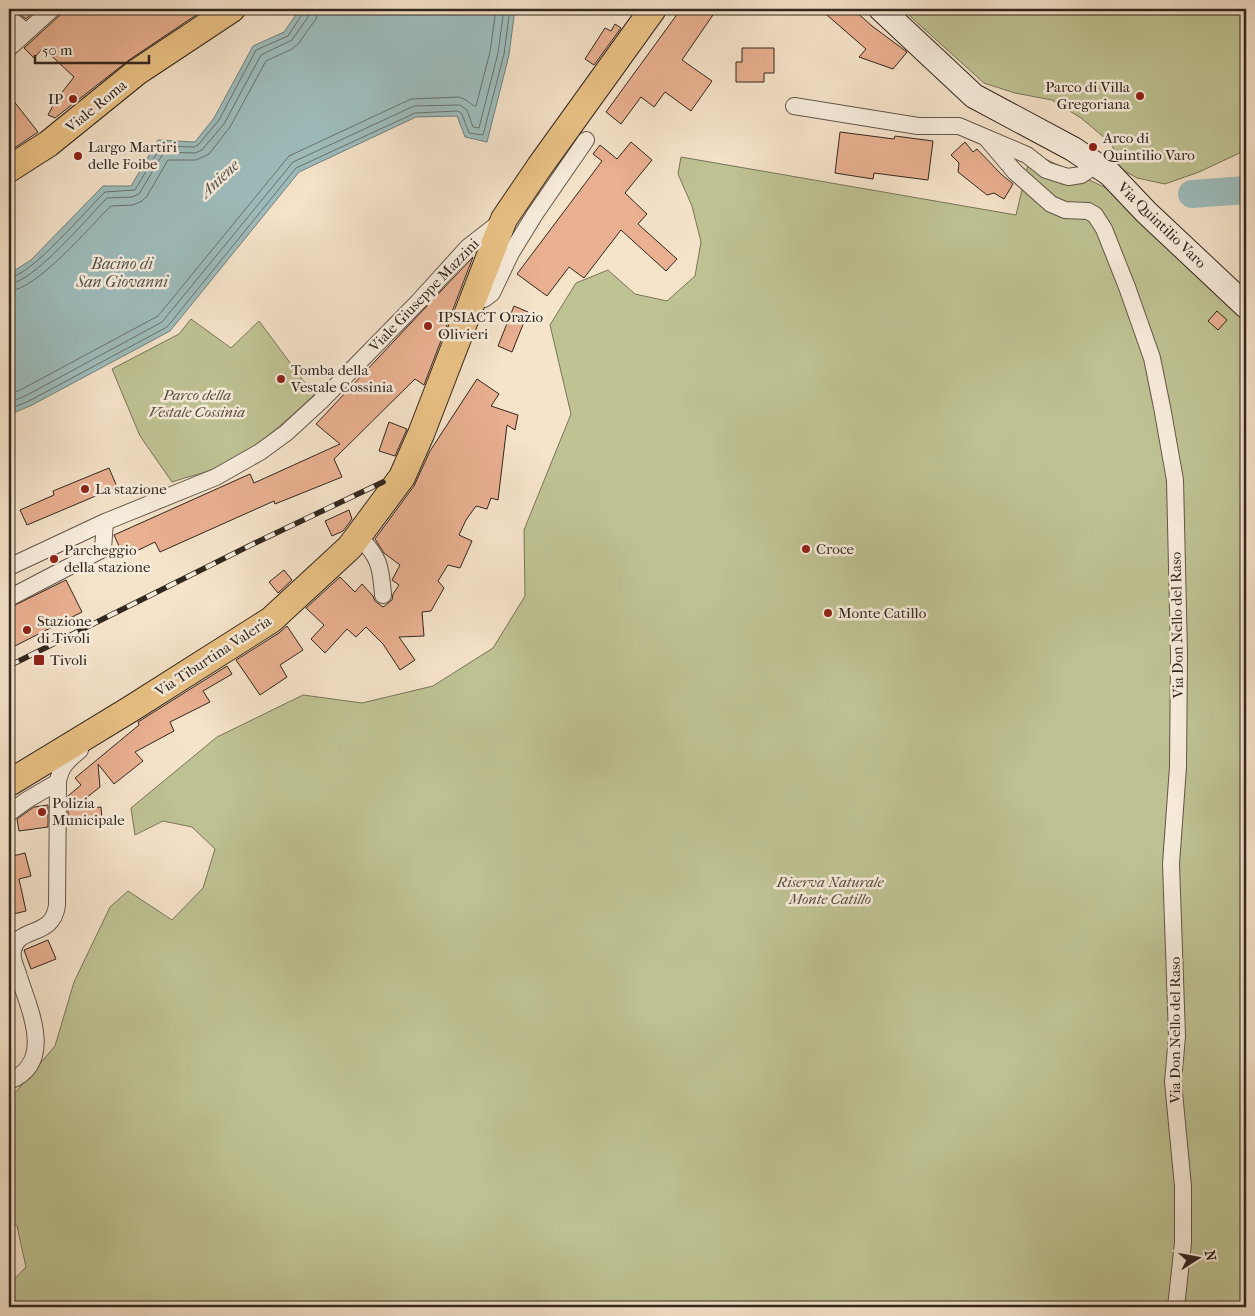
<svg xmlns="http://www.w3.org/2000/svg" width="1255" height="1316" font-family="'IM FELL French Canon',serif">
<style>
.green{fill:#bfc394;stroke:#78755a}
.water{fill:#9ebdbd;stroke:#73817e}
.lines{fill:none;stroke-linecap:round;stroke-linejoin:round}
.shore{stroke:#68726e;stroke-width:1}
.river{stroke:#9ebdbd;stroke-width:28}
.building{fill:#e9b091;stroke:#32271f}
.street-casing{stroke:#63564a;stroke-width:18}
.secondary-casing{stroke:#32271f;stroke-width:26}
.primary-casing{stroke:#32271f;stroke-width:28}
.street{stroke:#f8eddd;stroke-width:16}
.secondary{stroke:#f8eddd;stroke-width:24}
.primary{stroke:#eac285;stroke-width:26}
.rail-casing{stroke:#32271f;stroke-width:5.5}
.rail{stroke:#f8eddd;stroke-width:4;stroke-dasharray:11;stroke-linecap:butt}
.poi-dot{fill:#8f2418;stroke:#f8eddd;stroke-width:2}
.labels{text-anchor:middle;stroke-width:5;stroke-linejoin:round;paint-order:stroke}
.poi-label{font-size:15px;fill:#32271f;stroke:#f8eddd;text-anchor:start}
.street-label{font-size:15px;fill:#32271f;stroke:#f8eddd}
.park-label{font-size:15px;font-style:italic;fill:#554e3c;stroke:#f8eddd}
.water-label{font-size:16px;font-style:italic;fill:#52544e;stroke:#f8eddd}
</style>
<rect width="100%" height="100%" fill="#f5e3ca"/>
<filter id="stains"><feTurbulence type="fractalNoise" baseFrequency=".004" numOctaves="4"/><feColorMatrix values="0 0 0 0 .2 0 0 0 0 .09 0 0 0 0 .02 0 0 0 .5 -.17"/></filter>
<radialGradient id="worn" r=".72"><stop offset=".6" stop-color="#630" stop-opacity="0"/><stop offset="1" stop-color="#630" stop-opacity=".3"/></radialGradient>
<g class="green">
<polygon points="902,9 1246,9 1246,150 1199,172 1165,184 1137,178 1118,167 1112,144 1081,118 1052,100 1015,93 984,83"/>
<polygon points="1031,152 1106,188 1164,245 1246,318 1246,1307 9,1307 9,1285 26,1267 17,1226 9,1217 9,1100 55,1046 74,982 110,907 128,891 172,920 203,888 215,849 192,827 163,821 135,835 131,808 217,737 303,695 362,703 433,686 493,648 525,596 524,530 571,414 550,325 576,283 608,270 635,294 667,301 695,276 701,242 692,206 678,174 681,157 1016,215"/>
<path d="M191,319L231,348L259,321L314,395C284,423 254,451 216,468C202,474 186,477 172,482L140,436L112,369L179,334Z"/>
</g>
<polygon class="water" points="300,9 515,9 509,55 487,142 465,137 457,116 416,117 299,172 170,331 32,405 9,415 9,274 31,260 103,186 131,186 158,140 195,142 214,118 253,46 284,32"/>
<g class="lines">
<g class="shore">
<path d="M9,278C32,275 86,210 105,192L135,190L161,146L194,147L198,145L219,120L256,50L288,36L303,13L304,9"/>
<path d="M9,284C33,283 88,217 107,198L132,197L139,194L164,152L195,153L202,150L224,124L261,55L292,40L308,17L310,9"/>
<path d="M9,291C37,290 90,226 111,206L133,205L142,201L147,196L168,160H196L209,154L230,127L266,61L292,49L298,44L316,19L318,9"/>
<polyline points="9,395 24,388 158,316 289,156 411,99 459,97 466,100 474,106 476,106 490,52 496,9"/>
<polyline points="9,403 27,395 162,322 293,162 414,106 460,105 467,110 473,127 479,128 498,53 504,9"/>
<polyline points="9,409 29,401 167,327 296,168 415,113 458,111 462,114 469,133 483,135 504,54 510,9"/>
</g>
<polyline class="river" points="1192,194 1246,190"/>
</g>
<g class="building">
<polygon points="12,9 37,9 26,19"/>
<polygon points="62,9 205,9 129,60 55,118 48,115 56,100 74,77 43,48 34,58 24,48 59,16"/>
<polygon points="681,9 717,9 682,60 712,81 691,111 665,92 654,107 641,97 621,124 606,112"/>
<polygon points="820,9 853,9 872,26 907,52 893,69 859,57 866,49"/>
<polygon points="615,24 621,28 594,65 585,59 605,28 611,31"/>
<polygon points="742,48 774,48 774,73 764,73 764,82 736,82 736,62 742,62"/>
<polygon points="9,95 38,132 13,149 9,143"/>
<polygon points="840,132 894,139 895,136 933,141 928,180 874,173 873,179 835,173"/>
<polygon points="631,142 652,160 625,193 647,214 638,224 677,259 666,271 621,230 584,278 569,267 547,296 517,274 602,161 593,154 600,145 617,159"/>
<polygon points="965,142 973,152 977,149 1001,174 1013,184 1004,199 994,193 987,195 958,172 959,163 951,155"/>
<polygon points="473,257 424,385 415,379 334,459 342,477 275,504 274,501 160,552 155,542 124,557 114,535 250,474 254,483 340,444 316,424"/>
<polygon points="514,306 528,312 512,352 498,346"/>
<polygon points="1217,311 1227,320 1218,330 1208,321"/>
<polygon points="477,379 499,394 491,406 518,415 515,430 507,425 498,500 491,498 487,509 476,506 466,520 459,535 472,541 460,568 448,565 438,581 444,588 431,611 422,612 424,636 399,637 415,660 400,670 383,644 366,627 356,637 347,629 325,653 311,639 324,625 306,608 340,577 355,592 362,584 373,596 375,601 383,607 392,600 393,594 399,585 392,580 400,565 384,553 375,539 414,486 430,451"/>
<polygon points="389,422 407,429 395,456 379,451"/>
<polygon points="109,468 117,487 27,525 20,510 54,495 53,491"/>
<polygon points="349,510 352,519 343,531 332,536 325,521"/>
<polygon points="284,570 292,580 278,593 269,582"/>
<polygon points="66,580 82,612 9,649 9,608"/>
<polygon points="287,626 303,650 280,665 287,677 260,695 236,660 279,633"/>
<polygon points="227,666 232,674 203,691 210,702 170,722 174,731 135,752 143,761 114,784 98,764 100,787 71,810 101,807 102,820 68,825 68,796 81,785 75,778 139,725 138,722"/>
<polygon points="48,805 48,827 19,831 17,819 34,807"/>
<polygon points="25,853 31,876 19,879 26,911 9,915 9,857"/>
<polygon points="48,940 56,959 31,969 24,950"/>
</g>
<g class="lines">
<g class="street-casing">
<g id="street">
<polyline points="9,18 26,32"/>
<polyline points="9,48 52,9"/>
<polyline points="794,106 918,126 959,126 1027,155 1046,170 1068,177 1081,175 1096,165"/>
<polyline points="987,139 1015,172 1051,204 1065,210 1088,211 1095,215 1104,229 1127,287 1152,358 1162,407 1175,480 1179,654 1178,767 1171,864 1177,1036 1173,1082 1183,1186 1183,1243 1176,1307"/>
<polyline points="472,300 484,299 492,293 511,253 535,214 586,140"/>
<path d="M358,536C379,556 381,566 383,595"/>
<polyline points="9,567 105,522 216,477 260,452 286,433 323,399 419,301 468,247 500,222"/>
<polyline points="9,598 103,549 105,522"/>
<polyline points="9,813 27,800 58,782"/>
<path d="M9,1081C55,1063 30,1011 19,977C17,969 11,960 13,951C17,925 53,939 57,905L58,782C60,767 68,760 80,750"/>
</g>
</g>
<g class="secondary-casing">
<polyline id="secondary" points="881,9 974,96 1073,149 1110,174 1146,212 1246,306"/>
</g>
<g class="primary-casing">
<g id="primary">
<polyline points="9,169 48,144 137,72 232,9"/>
<polyline points="9,783 129,710 271,620 350,547 402,477 421,434 504,219 540,166 653,9"/>
</g>
</g>
<use href="#street" class="street"/>
<use href="#secondary" class="secondary"/>
<use href="#primary" class="primary"/>
<g class="rail-casing">
<polyline id="rail" points="9,666 255,543 383,482"/>
</g>
<use href="#rail" class="rail"/>
</g>
<g class="poi-dot">
<circle cx="1140" cy="96" r="5"/>
<circle cx="73" cy="99" r="5"/>
<circle cx="1093" cy="147" r="5"/>
<circle cx="78" cy="156" r="5"/>
<circle cx="428" cy="326" r="5"/>
<circle cx="281" cy="379" r="5"/>
<circle cx="85" cy="489" r="5"/>
<circle cx="806" cy="549" r="5"/>
<circle cx="54" cy="559" r="5"/>
<circle cx="828" cy="613" r="5"/>
<circle cx="27" cy="630" r="5"/>
<rect x="33" y="654" width="12" height="12" rx="2.5"/>
<circle cx="42" cy="812" r="5"/>
</g>
<g class="labels">
<g class="poi-label">
<text x="1130" y="92" text-anchor="end">Parco di Villa<tspan x="1130" dy="17">Gregoriana</tspan></text>
<text x="63" y="104" text-anchor="end">IP</text>
<text x="1103" y="143">Arco di<tspan x="1103" dy="17">Quintilio Varo</tspan></text>
<text x="88" y="152">Largo Martiri<tspan x="88" dy="17">delle Foibe</tspan></text>
<text x="438" y="322">IPSIACT Orazio<tspan x="438" dy="17">Olivieri</tspan></text>
<text x="291" y="375">Tomba della<tspan x="291" dy="17">Vestale Cossinia</tspan></text>
<text x="95" y="494">La stazione</text>
<text x="816" y="554">Croce</text>
<text x="64" y="555">Parcheggio<tspan x="64" dy="17">della stazione</tspan></text>
<text x="838" y="618">Monte Catillo</text>
<text x="37" y="626">Stazione<tspan x="37" dy="17">di Tivoli</tspan></text>
<text x="50" y="665">Tivoli</text>
<text x="52" y="808">Polizia<tspan x="52" dy="17">Municipale</tspan></text>
</g>
<g class="street-label">
<text transform="translate(96 106) rotate(-39)" y="5">Viale Roma</text>
<text transform="translate(1162 225) rotate(44)" y="5">Via Quintilio Varo</text>
<text transform="translate(424 295) rotate(-46)" y="5">Viale Giuseppe Mazzini</text>
<text transform="translate(1177 625) rotate(-91)" y="5">Via Don Nello del Raso</text>
<text transform="translate(213 656) rotate(-33)" y="5">Via Tiburtina Valeria</text>
<text transform="translate(1175 1030) rotate(-90)" y="5">Via Don Nello del Raso</text>
</g>
<g class="park-label">
<text x="197" y="400">Parco della<tspan x="197" dy="17">Vestale Cossinia</tspan></text>
<text x="830" y="887">Riserva Naturale<tspan x="830" dy="17">Monte Catillo</tspan></text>
</g>
<g class="water-label">
<text transform="translate(219 178) rotate(-43)" y="6">Aniene</text>
<text x="122" y="269">Bacino di<tspan x="122" dy="18">San Giovanni</tspan></text>
</g>
</g>
<rect width="1255" height="1316" fill="none" stroke="#f5e3ca" stroke-width="30"/>
<rect x="10" y="10" width="1235" height="1296" fill="none" stroke="#32271f" stroke-width="2.5"/>
<rect x="15" y="15" width="1225" height="1286" fill="none" stroke="#32271f"/>
<g transform="translate(1198 1258) rotate(79)" stroke="#f8eddd" stroke-width="4" paint-order="stroke">
<path d="M0-4L9 19L0 12L-9 19Z" fill="#32271f"/>
<text y="-8" font-size="14" font-weight="bold" text-anchor="middle" fill="#32271f">N</text>
</g>
<path d="M35 55v8h114v-8" fill="none" stroke="#32271f" stroke-width="2.5"/>
<text x="42" y="55" font-size="15" fill="#32271f" stroke="#f8eddd" stroke-width="4" paint-order="stroke">50 m</text>
<rect width="100%" height="100%" filter="url(#stains)"/>
<rect width="100%" height="100%" fill="url(#worn)"/>
</svg>
